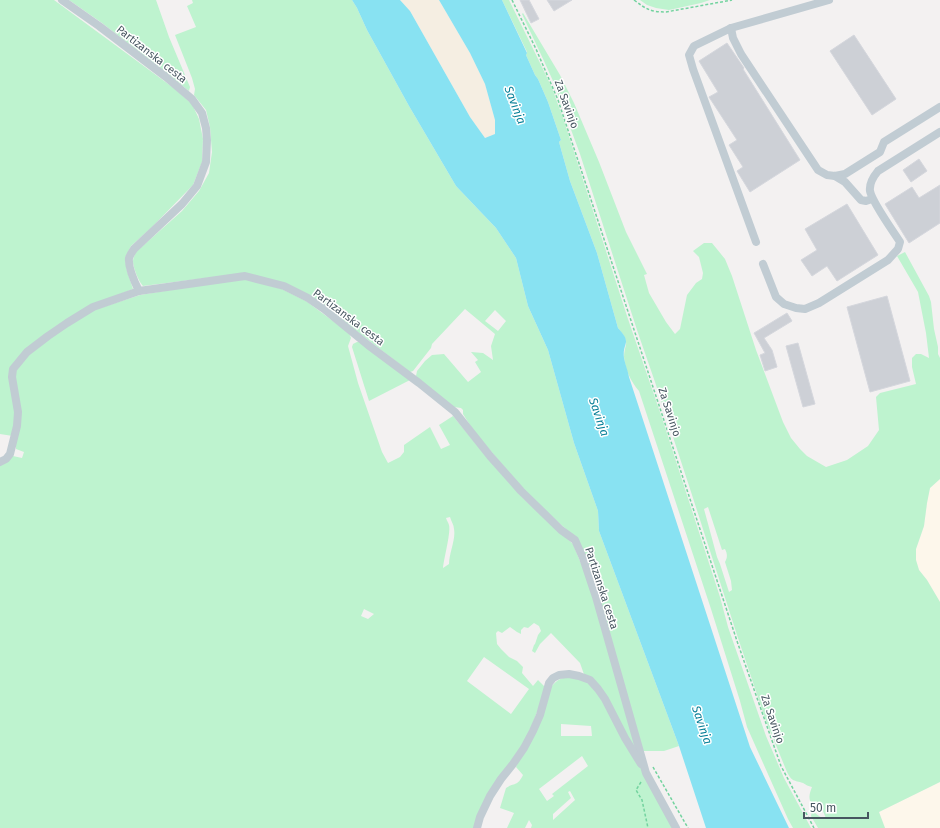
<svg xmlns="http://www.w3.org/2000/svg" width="940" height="828" font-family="'Fira Sans',sans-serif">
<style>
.commercial{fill:#fdf7eb}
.green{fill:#bef3cf;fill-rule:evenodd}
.sand{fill:#f5eee2}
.water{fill:#88e2f2}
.building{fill:#cdd0d6;stroke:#d5d7dd}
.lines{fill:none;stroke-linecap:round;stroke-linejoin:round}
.path{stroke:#73d39f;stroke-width:1.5;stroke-dasharray:3 2;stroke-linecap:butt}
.minor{stroke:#c1ccd3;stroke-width:8}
.labels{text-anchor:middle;stroke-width:3;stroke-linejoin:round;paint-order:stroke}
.street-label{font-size:11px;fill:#475660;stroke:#fff}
.water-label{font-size:12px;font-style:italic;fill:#067f97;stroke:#fff}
</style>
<rect width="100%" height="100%" fill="#f3f1f1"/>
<g class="commercial">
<polygon points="940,479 940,602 927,580 919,570 916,560 916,549 924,526 927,503 930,488"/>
<polygon points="940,782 940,828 885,828 879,812"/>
</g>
<g class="green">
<polygon points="0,0 54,0 175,89 192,104 199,119 203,139 202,162 193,185 152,227 131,246 125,258 127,271 133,289 92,305 10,368 16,417 13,436 0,434"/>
<polygon points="69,0 156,0 169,37 190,87 189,91 102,23"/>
<path d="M192,0H352L357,8L367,30L409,106L456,186L496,228L516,258L528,306L548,350L574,443L598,511L599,531L679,746L664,751H643L577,539L547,512L523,489L473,430L463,414V410L461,408L454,407L418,379L416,376L417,371L425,361L432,355L444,354L468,382L481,372L475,362L478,360L471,352L483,353L493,360L491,346L495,334L465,309L432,344L431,348L413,371L410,372L325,307L245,273L143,286C139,282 133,268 133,261C133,258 135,255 136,252L182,211L199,191L209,173L212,152L210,127L206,110L194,95L195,89L192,78L175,35L196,27L187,6L193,3ZM495,310L506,321L498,331L485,321Z"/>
<path d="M502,0H509L542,67L552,88L563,118L628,319L662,418L720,597L728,627L766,736L784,778L811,828H793L788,819L747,727L740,701L711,609L639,391C631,382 625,369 624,357C624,352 625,349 626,345C627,338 622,333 618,328L597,253L570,181L559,142L561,140L548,102L538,79L535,75L526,55L527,52Z"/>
<polygon points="640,0 710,0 701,3 669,10 656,8 647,5"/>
<path d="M523,13L560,75L574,103L599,162L626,232L647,274L644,275L649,293L666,322L675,334L680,329L687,295L696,283L702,279L703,273L699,257L693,251L704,243H712L725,259L732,276L756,350L783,422L791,438L800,449L807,456L826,467L847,460L868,446L879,430L876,397L880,393L916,384L912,367V358L916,354H921L929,358L926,333L918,292L897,256L905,252L929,296L931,302L934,329L938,347V354L940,358V479L930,488L927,503L924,526L916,549V560L919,570L927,580L940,602V782L879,812L885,828H818L811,816L812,811C816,813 818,816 822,818H826C824,814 823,809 819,807C817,806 815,805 813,804C807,800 810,792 812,787C808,786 806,785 803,783C794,780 792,782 787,772L766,721L738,638L693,498L655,382L638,333L580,154L553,81L544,61L522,14ZM708,507L722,550L725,549C727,553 728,557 725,562L731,581L732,590L729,592L720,564L717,557L704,509Z"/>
<path d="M246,279L282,289L306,301L349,333L351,338L348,346L358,383L382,452L388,463L400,457L404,452V445L430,427L441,449L450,445L439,425L453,416L497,469L524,499L573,544L582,566L594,597L636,745L672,828H531L532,825L529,820L525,828H507L514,813L500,808L506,788C515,782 517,787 523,775L516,767L551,687C562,673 570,678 586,680L580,663L551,633L540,644L535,653L532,651L534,645L535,644L538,635L541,631L539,626L534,623L528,628L524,627L521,630V634L517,632L510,627L502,633L498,631L496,633L497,644L501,649L509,657L517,661L523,667L522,673L533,686L538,680L545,687V691L526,741L474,828H0V464L13,456L22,458L24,452L16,449L15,371L31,352L52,335L94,310L140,295L189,287ZM450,517C451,521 454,525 454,529C456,539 449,553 449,564L443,568C444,558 451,532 449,525C448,522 447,521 446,518ZM364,609L374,614L368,619L361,616ZM484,657L529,689L511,714L467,681ZM561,724L591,726L592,736H561ZM582,756L588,766L552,794L554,796L547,801L539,789ZM570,791L575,800L553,820V814L571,798L568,792Z"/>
<polygon points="357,342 360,342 410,380 369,401 352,347 353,344"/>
</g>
<polygon class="sand" points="400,0 439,0 470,53 485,84 495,120 495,134 485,138 470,117 410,11"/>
<path class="water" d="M352,0H400L410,11L470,117L485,138L495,134V120L485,84L470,53L439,0H502L527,53L526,55L535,75L538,79L548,102L561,140L559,142L570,181L597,253L618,328C633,344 622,342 624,358C625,364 628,371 629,377L750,747L789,828H706L679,746L599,531L598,511L574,443L548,350L528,306L516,258L496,228L456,186L409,106L367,30L357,8Z"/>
<g class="building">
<polygon points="520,0 529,0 539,19 531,23"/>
<polygon points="547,0 572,0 554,11"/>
<polygon points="854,35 896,99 872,115 830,51"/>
<polygon points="727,43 744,68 743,69 800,160 750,192 737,171 743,167 729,145 737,140 709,97 718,92 699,61"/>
<polygon points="919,159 927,171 911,182 903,170"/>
<polygon points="940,185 940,223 909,243 885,204 912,187 919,198"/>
<polygon points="847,204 878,255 837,281 827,266 812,276 801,260 817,250 805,229"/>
<polygon points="887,296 910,381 870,392 847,307"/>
<polygon points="787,313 792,321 764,338 772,350 777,367 765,371 760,355 765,353 754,333"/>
<polygon points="798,343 815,404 803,407 786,346"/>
</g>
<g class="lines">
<g class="path">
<polyline points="512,0 536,49 558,100 738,644 781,766 814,828"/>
<path d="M634,0C646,9 650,12 666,12L732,0"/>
<polyline points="653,767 688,828"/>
<polyline points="641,782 636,790 642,800 648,828"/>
</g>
<g class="minor">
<path d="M62,0L99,26L166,77L192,99L202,113L206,128L207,140L206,162L197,186L182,204L134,249C132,252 130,255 129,258C128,267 135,283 139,291L245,276L284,286L308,298L324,309L368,345L419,383L455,412L490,456L521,491L561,530L575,540L583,558L596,597L646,773L676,828"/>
<polyline points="731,28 733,38 741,54 818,170 827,175 835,176 845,174 880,152 884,142 940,107"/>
<polyline points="835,176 845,182 861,200 866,201 872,199"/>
<polyline points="756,242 693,69 689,55 694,46 731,28 829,0"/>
<path d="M763,264L776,297L784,304L796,308L805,309L819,303L888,260L898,249L900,242C893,231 872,202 870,191C869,183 873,177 878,171L940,132"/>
<polyline points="0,462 6,459 10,454 17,426 18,412 12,377 13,369 27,352 48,336 67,323 93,307 139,291"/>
<polyline points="477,828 480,817 490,796 501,779 513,764 524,748 533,731 540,715 549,683 553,678 559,675 569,674 579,676 590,680 598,689 605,699 625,738 641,764"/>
</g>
</g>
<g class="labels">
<g class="street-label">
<text transform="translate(152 54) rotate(38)" y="4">Partizanska cesta</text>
<text transform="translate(567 104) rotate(70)" y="4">Za Savinjo</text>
<text transform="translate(349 317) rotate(37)" y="4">Partizanska cesta</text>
<text transform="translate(670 412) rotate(72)" y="4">Za Savinjo</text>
<text transform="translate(602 588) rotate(72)" y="4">Partizanska cesta</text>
<text transform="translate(773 719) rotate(71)" y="4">Za Savinjo</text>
</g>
<g class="water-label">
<text transform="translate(515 105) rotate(69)" y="4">Savinja</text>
<text transform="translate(599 417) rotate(71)" y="4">Savinja</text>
<text transform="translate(702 725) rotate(71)" y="4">Savinja</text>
</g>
</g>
<path d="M804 812v6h64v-6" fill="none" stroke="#475660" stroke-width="2"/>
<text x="810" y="812" font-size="12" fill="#475660" stroke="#ffffff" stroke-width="3" paint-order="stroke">50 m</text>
</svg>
